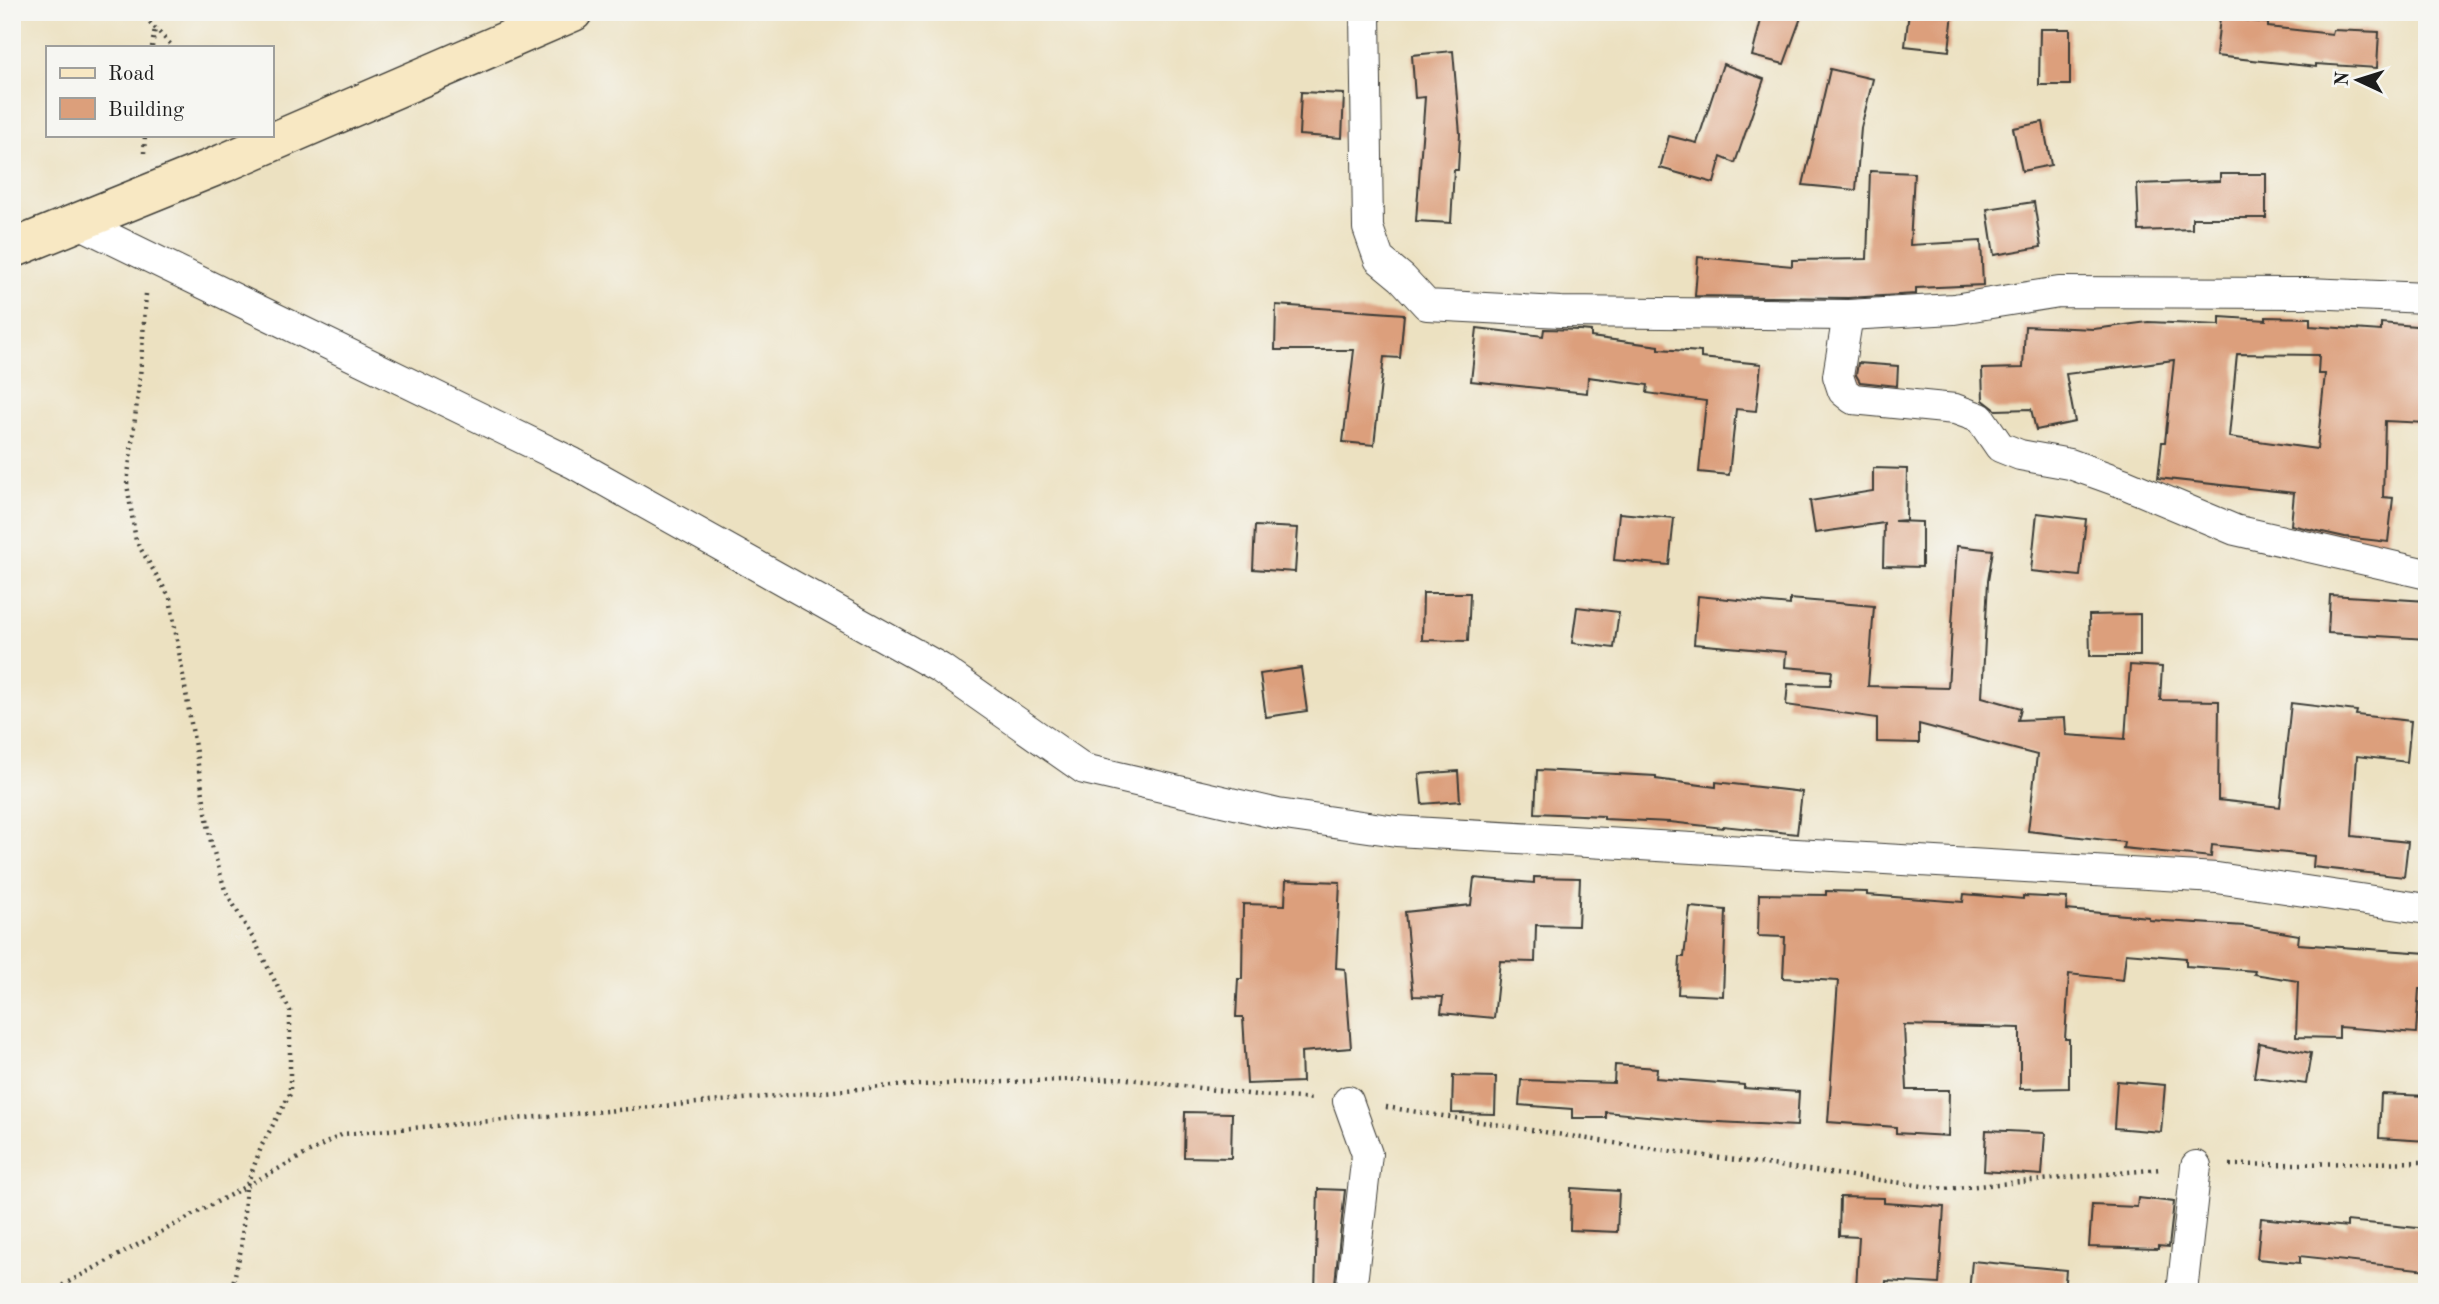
<svg xmlns="http://www.w3.org/2000/svg" width="2439" height="1304" font-family="'Old Standard TT',serif">
<style>
.building{fill:#dc9f7b;fill-rule:evenodd}
.lines{fill:none;stroke-linecap:round;stroke-linejoin:round}
.minor-casing{stroke:#3b3a35;stroke-width:32}
.secondary-casing{stroke:#3b3a35;stroke-width:41}
.path{stroke:#3b3a35;stroke-width:4.5;stroke-dasharray:2 5;stroke-linecap:butt}
.minor{stroke:#fff;stroke-width:30}
.secondary{stroke:#f8e8c3;stroke-width:38}
</style>
<rect width="100%" height="100%" fill="#f6f6f2"/>
<filter id="ink" filterUnits="userSpaceOnUse"><feTurbulence type="fractalNoise" baseFrequency=".0143" numOctaves="2"/><feDisplacementMap in="SourceGraphic" scale="14" xChannelSelector="R" yChannelSelector="G"/><feConvolveMatrix kernelMatrix="1 2 1 2 8 2 1 2 1" color-interpolation-filters="sRGB"/></filter>
<filter id="wash" filterUnits="userSpaceOnUse"><feTurbulence type="fractalNoise" baseFrequency=".00686" numOctaves="4" result="noise"/><feDisplacementMap in="SourceGraphic" scale="28" xChannelSelector="R" yChannelSelector="G"/><feGaussianBlur stdDeviation="1.57" result="paint"/><feColorMatrix in="noise" values="0 0 0 0 0 0 0 0 0 0 0 0 0 0 0 0 0 1.4 0 .05"/><feComposite in="paint" operator="in"/></filter>
<g filter="url(#wash)">
<rect width="100%" height="100%" fill="#ece1c1"/>
<g id="blocks">
<g class="building">
<polygon points="1763,12 1803,12 1784,64 1752,56"/>
<polygon points="1909,12 1953,12 1949,51 1905,46"/>
<polygon points="2220,17 2268,23 2268,27 2332,34 2333,30 2379,32 2377,68 2316,64 2316,67 2216,56"/>
<polygon points="2040,29 2070,29 2070,85 2039,85"/>
<polygon points="1453,51 1460,134 1458,170 1454,170 1451,223 1416,221 1425,97 1415,98 1412,55"/>
<polygon points="1723,64 1764,79 1735,163 1721,157 1714,183 1660,168 1669,136 1697,143"/>
<polygon points="1830,69 1873,79 1861,128 1856,190 1803,185"/>
<polygon points="1301,92 1344,94 1342,138 1299,135"/>
<polygon points="2043,122 2051,165 2022,171 2013,128"/>
<polygon points="1870,171 1914,173 1910,245 1981,241 1983,285 1916,288 1916,294 1848,298 1695,296 1698,257 1792,266 1792,260 1867,259"/>
<polygon points="2220,174 2266,174 2266,218 2192,218 2192,229 2139,231 2137,184 2220,181"/>
<polygon points="2034,202 2041,247 1994,255 1987,209"/>
<polygon points="1276,305 1404,314 1400,358 1384,357 1374,445 1343,442 1354,350 1275,350"/>
<path d="M2220,317L2266,320V317L2310,318V326L2381,331V323L2427,327V423L2385,421L2383,497L2393,498L2388,542L2345,537L2291,525L2294,493L2158,478L2162,442H2165L2174,360L2066,374L2075,422L2036,430L2031,409L1996,410L1983,400L1982,369L2023,368L2025,326L2094,329L2148,322L2220,325ZM2237,354L2319,355L2318,374H2325L2317,449L2229,437Z"/>
<polygon points="1477,328 1543,336 1544,329 1580,330 1591,331 1591,337 1659,346 1659,349 1701,352 1701,358 1761,364 1756,411 1736,409 1729,475 1699,472 1706,401 1647,393 1648,385 1588,377 1587,393 1471,381"/>
<polygon points="1858,363 1898,366 1897,386 1860,382 1856,375"/>
<polygon points="1873,468 1907,469 1906,520 1894,521 1922,522 1922,567 1883,566 1884,523 1815,533 1810,501 1873,491"/>
<polygon points="1619,513 1674,518 1669,565 1614,560"/>
<polygon points="2037,513 2086,519 2080,576 2031,571"/>
<polygon points="1255,526 1298,528 1295,572 1253,569"/>
<polygon points="1957,546 1993,550 1988,581 1982,697 2021,708 2018,720 2065,718 2066,735 2125,739 2130,665 2162,667 2160,700 2219,701 2218,800 2280,807 2291,703 2357,711 2356,715 2411,721 2407,762 2357,756 2352,836 2408,842 2404,877 2313,867 2314,856 2212,845 2211,857 2123,848 2124,842 2028,831 2037,755 1919,724 1919,743 1877,742 1877,718 1786,705 1788,684 1830,685 1832,671 1785,667 1786,652 1694,644 1698,596 1790,605 1790,599 1874,606 1868,686 1948,688"/>
<polygon points="1423,593 1470,593 1468,641 1422,640"/>
<polygon points="2330,595 2427,601 2427,639 2328,633"/>
<polygon points="1577,607 1619,612 1614,648 1572,643"/>
<polygon points="2140,614 2140,656 2090,656 2089,615"/>
<polygon points="1301,668 1307,711 1266,717 1260,674"/>
<polygon points="1537,770 1656,776 1656,779 1716,787 1716,782 1802,792 1797,834 1723,826 1723,828 1670,822 1604,819 1604,816 1535,813"/>
<polygon points="1458,771 1460,801 1422,804 1419,774"/>
<polygon points="1534,877 1580,878 1578,926 1536,925 1535,962 1500,961 1494,1018 1441,1013 1443,997 1413,996 1405,912 1471,905 1474,878 1534,883"/>
<polygon points="1286,880 1340,882 1336,968 1345,969 1351,1048 1301,1052 1302,1082 1247,1084 1243,1017 1236,1017 1238,979 1242,979 1243,904 1285,905"/>
<polygon points="1826,891 1867,892 1867,895 1963,902 1964,894 2023,899 2023,896 2067,898 2066,910 2149,917 2149,920 2245,926 2299,935 2298,944 2427,953 2427,989 2419,989 2416,1033 2339,1027 2339,1038 2296,1037 2298,981 2254,974 2255,971 2186,966 2186,958 2126,953 2123,980 2069,974 2065,1039 2069,1039 2069,1088 2020,1089 2020,1028 1904,1025 1907,1090 1949,1090 1948,1136 1896,1133 1896,1127 1828,1122 1838,981 1783,978 1785,937 1758,936 1759,894 1826,895"/>
<polygon points="1690,907 1726,910 1723,996 1678,994 1680,957 1684,957"/>
<polygon points="2259,1043 2311,1053 2306,1084 2254,1077"/>
<polygon points="1615,1065 1657,1068 1656,1078 1744,1085 1744,1088 1799,1092 1797,1126 1698,1121 1606,1112 1606,1118 1572,1118 1572,1109 1519,1105 1521,1080 1614,1083"/>
<polygon points="1453,1076 1496,1077 1495,1114 1452,1113"/>
<polygon points="2117,1081 2165,1085 2161,1132 2114,1128"/>
<polygon points="2381,1094 2427,1096 2427,1141 2379,1138"/>
<polygon points="1185,1112 1232,1113 1231,1158 1184,1157"/>
<polygon points="1986,1130 2045,1133 2042,1175 1984,1171"/>
<polygon points="1571,1188 1619,1191 1617,1232 1570,1230"/>
<polygon points="1318,1189 1345,1190 1334,1292 1315,1292"/>
<polygon points="1840,1197 1884,1198 1884,1203 1944,1207 1939,1284 1886,1281 1885,1291 1856,1289 1859,1237 1839,1236"/>
<polygon points="2138,1198 2174,1202 2169,1247 2158,1246 2158,1249 2089,1247 2092,1205 2137,1207"/>
<polygon points="2261,1218 2347,1227 2347,1221 2427,1229 2427,1270 2300,1256 2300,1263 2257,1259"/>
<polygon points="1972,1261 2066,1270 2064,1292 1969,1292"/>
</g>
</g>
</g>
<g filter="url(#ink)">
<use href="#blocks" fill-opacity="0" stroke="#3b3a35" stroke-width="2"/>
<g class="lines">
<g class="minor-casing">
<g id="minor">
<polyline points="1365,12 1368,228 1379,259 1402,278 1427,305 1561,312 1848,315 1954,309 2059,292 2308,293 2427,298"/>
<polyline points="77,222 573,463 940,668 1084,769 1278,814 1396,831 2217,878 2427,909"/>
<polyline points="1848,315 1838,376 1843,391 1853,399 1955,409 1980,418 2000,447 2020,455 2070,464 2123,483 2235,530 2427,574"/>
<polyline points="1348,1101 1367,1154 1351,1292"/>
<polyline points="2182,1292 2196,1166"/>
</g>
</g>
<g class="secondary-casing">
<polyline id="secondary" points="12,249 224,163 573,12"/>
</g>
<g class="path">
<polyline points="140,12 173,47"/>
<polyline points="152,47 155,28"/>
<polyline points="144,153 145,135"/>
<polyline points="146,294 140,377 127,484 136,541 170,598 211,842 225,890 255,942 290,1011 290,1094 262,1145 246,1187 241,1249 231,1292"/>
<polyline points="1386,1107 1620,1144 1945,1189 2161,1169"/>
<polyline points="2230,1165 2427,1162"/>
<polyline points="50,1292 343,1134 892,1086 1120,1078 1256,1095 1315,1099"/>
</g>
<use href="#minor" class="minor"/>
<use href="#secondary" class="secondary"/>
</g>
</g>
<rect width="2439" height="1304" fill="none" stroke="#f6f6f2" stroke-width="42"/>
<rect x="46" y="46" width="228" height="91" fill="#f6f6f2" stroke="#9f9f9c" stroke-width="2"/>
<rect x="60" y="68" width="35" height="10" fill="#f8e8c3" stroke="#9f9f9c" stroke-width="2"/>
<text x="108" y="80" font-size="21" fill="#1c1c1c">Road</text>
<rect x="60" y="98" width="35" height="21" fill="#dc9f7b" stroke="#9f9f9c" stroke-width="2"/>
<text x="108" y="116" font-size="21" fill="#1c1c1c">Building</text>
<g transform="translate(2358 80) rotate(274)" stroke="#f6f6f2" stroke-width="5" paint-order="stroke">
<path d="M0-5L12 26L0 18L-12 26Z" fill="#1c1c1c"/>
<text y="-10" font-size="19" font-weight="bold" text-anchor="middle" fill="#1c1c1c">N</text>
</g>
</svg>
